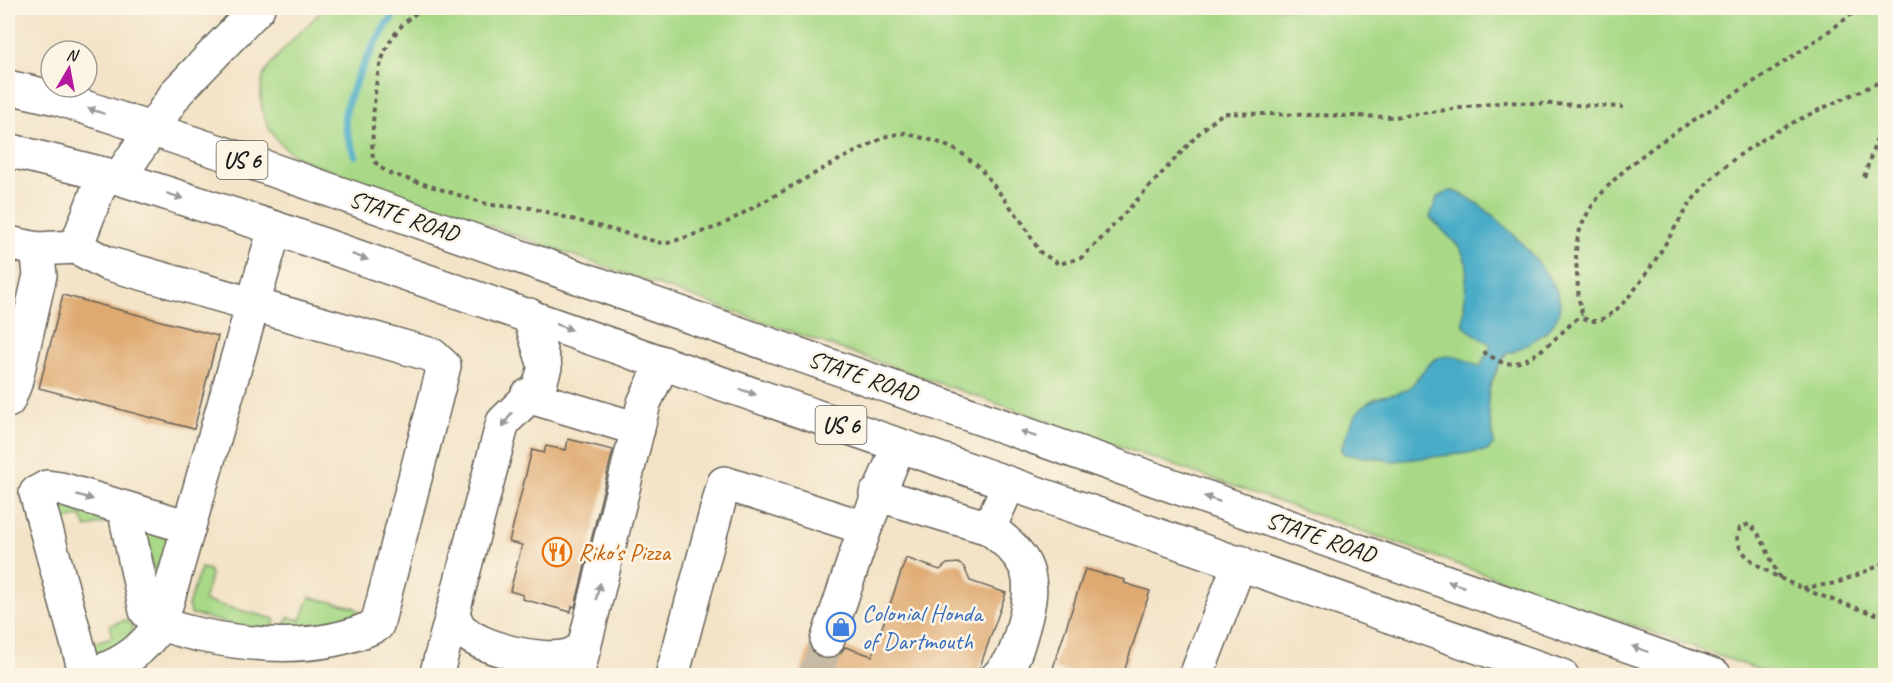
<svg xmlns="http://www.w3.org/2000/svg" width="1893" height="683" font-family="Caveat,sans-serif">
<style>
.green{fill:#a9d987;stroke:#627a52;stroke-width:1.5}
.water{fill:#48acc7;stroke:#326472;stroke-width:1.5}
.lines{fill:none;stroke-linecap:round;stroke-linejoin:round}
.stream{stroke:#48acc7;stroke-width:8}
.building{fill:#dfaa72}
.minor-tunnel{stroke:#c8bba5;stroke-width:33;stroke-dasharray:33 16;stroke-linecap:butt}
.minor-casing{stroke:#676258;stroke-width:36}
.major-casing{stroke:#676258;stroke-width:36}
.path{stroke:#676258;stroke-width:4;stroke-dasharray:4.5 4.5;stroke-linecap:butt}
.minor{stroke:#fff;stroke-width:33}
.major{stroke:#fff;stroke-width:33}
.oneway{fill:#999}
.labels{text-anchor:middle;stroke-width:5;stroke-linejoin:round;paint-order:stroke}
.shield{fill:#fcf5e5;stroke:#5f5d58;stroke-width:1.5}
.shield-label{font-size:22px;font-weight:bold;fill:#1c1c1c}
.street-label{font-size:24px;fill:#1c1c1c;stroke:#fcf5e5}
.food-label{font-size:24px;fill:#c56008;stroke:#fcf5e5;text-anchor:start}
.shop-label{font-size:24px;fill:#366cbe;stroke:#fcf5e5;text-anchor:start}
</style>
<rect width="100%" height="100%" fill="#fcf5e5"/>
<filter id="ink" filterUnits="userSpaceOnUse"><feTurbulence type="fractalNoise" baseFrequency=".0167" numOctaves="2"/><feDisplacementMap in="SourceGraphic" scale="12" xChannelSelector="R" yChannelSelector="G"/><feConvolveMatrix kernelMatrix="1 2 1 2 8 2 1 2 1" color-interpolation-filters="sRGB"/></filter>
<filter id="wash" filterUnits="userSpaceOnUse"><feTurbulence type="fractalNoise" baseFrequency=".008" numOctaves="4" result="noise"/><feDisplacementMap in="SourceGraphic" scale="24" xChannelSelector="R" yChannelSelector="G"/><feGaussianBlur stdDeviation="1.35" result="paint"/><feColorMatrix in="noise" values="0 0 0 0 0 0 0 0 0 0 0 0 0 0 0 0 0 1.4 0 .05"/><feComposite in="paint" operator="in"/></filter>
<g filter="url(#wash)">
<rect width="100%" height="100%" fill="#f3e3c7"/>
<g class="green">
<path d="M325,8H1885V675H1774L309,163C280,151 259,124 261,91C262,85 262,78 265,73C277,53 308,24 325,8Z"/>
<polygon points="53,503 108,519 107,522 86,528 81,516 60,522"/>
<polygon points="146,532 176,538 158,586 145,535"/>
<polygon points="201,568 209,570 211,575 204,601 275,619 273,629 235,625 191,614 188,606"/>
<polygon points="310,597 354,607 362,614 356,620 285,627 288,617 301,620"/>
<path d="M125,620L133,625C133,642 109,653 94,654L92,643L112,637L110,625Z"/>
</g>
<path class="water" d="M1449,191C1476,189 1561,276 1560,305C1559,330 1531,342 1513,352H1507C1481,396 1487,396 1494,444L1487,451L1395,461L1344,454L1341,450C1350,425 1355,403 1383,396C1392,394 1403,393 1409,388C1415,383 1419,375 1424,370C1440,348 1460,356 1480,367L1491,345L1467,329L1463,323L1467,265L1461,249L1430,217L1437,198Z"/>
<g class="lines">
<path class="stream" d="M355,155C351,143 343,128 345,115C348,91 383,22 401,8"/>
</g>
<g id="blocks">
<g class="building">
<polygon points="63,295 218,336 194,429 39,388"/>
<polygon points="568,439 613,450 575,607 572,606 571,612 522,599 523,595 510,591 522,545 509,542 532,450 544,453 546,446 566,450"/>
<polygon points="906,558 940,570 947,564 958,563 964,567 970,581 1006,593 977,675 800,675 809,646 813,654 822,659 831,659 839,655 845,647 872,656"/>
<polygon points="1085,569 1125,580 1124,583 1150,591 1123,675 1076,675 1053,668"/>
</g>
</g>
</g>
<g filter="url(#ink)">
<use href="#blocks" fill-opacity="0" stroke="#676258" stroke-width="1.5"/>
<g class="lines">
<polyline class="minor-tunnel" points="815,676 827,641"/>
<g class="minor-casing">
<g id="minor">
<path d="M8,243L37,249L76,247L106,263L432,355L444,366L377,625C324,651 257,647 200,635C182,631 159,626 146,611L124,508"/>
<polyline points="76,247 104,174"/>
<polyline points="527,396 638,429"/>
<polyline points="8,401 15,384 40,275 37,249"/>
<polyline points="876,494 989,528"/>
<path d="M189,527L61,489L47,487L36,493L86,675C119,668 143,651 161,623L275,228"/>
<path d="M452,613C455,618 457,625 461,629C480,649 542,663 568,656C573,655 579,650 584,648"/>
<polyline points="827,641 865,528"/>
<polyline points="436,676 503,422 539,387 545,367 529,315"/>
<polyline points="577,676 644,403 663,363"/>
<polyline points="672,676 724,483 865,528 899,445"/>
<path d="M998,676C1016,658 1016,651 1023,627C1037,578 1031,559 989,528L1009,484"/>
<polyline points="1196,676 1240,562"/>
</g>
</g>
<g class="major-casing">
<g id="major">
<polyline points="8,87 60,99 247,161 1715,676"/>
<polyline points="8,150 119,178 275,228 1562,676"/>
<polyline points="119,178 177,92 258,8"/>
</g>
</g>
<g class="path">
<path d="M424,8C370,40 375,95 372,151C373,163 379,167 389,173L490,205L531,208L665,244L720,226L839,160L887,136L904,133L938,142L960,152L980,168L1020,219L1040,252L1059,264L1081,258L1098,242L1201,131L1223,113L1394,117L1505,102L1623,107"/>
<path d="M1860,8C1817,41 1771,71 1725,100C1678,131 1592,178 1578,237C1575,249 1576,261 1577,273C1578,288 1578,304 1584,318C1618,341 1675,223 1691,202C1739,139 1817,112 1886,79"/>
<polyline points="1864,177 1886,111"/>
<path d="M1483,352C1489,355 1497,361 1504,363C1530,369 1565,328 1582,314"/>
<path d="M1780,578C1769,560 1765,537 1749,524L1740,528C1739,532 1736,537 1738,542C1745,575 1855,608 1886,617"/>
<polyline points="1803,588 1837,583 1886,563"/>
</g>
<use href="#minor" class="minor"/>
<use href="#major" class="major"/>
</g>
<defs><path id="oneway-solid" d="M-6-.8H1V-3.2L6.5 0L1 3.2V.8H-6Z" transform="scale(1.5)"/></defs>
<g class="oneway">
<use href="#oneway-solid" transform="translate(96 111) rotate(-161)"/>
<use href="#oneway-solid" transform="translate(175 196) rotate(18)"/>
<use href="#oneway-solid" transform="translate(360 257) rotate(19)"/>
<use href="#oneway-solid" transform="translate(564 327) rotate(20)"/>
<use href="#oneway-solid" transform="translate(748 392) rotate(19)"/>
<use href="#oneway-solid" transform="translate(507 420) rotate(123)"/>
<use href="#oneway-solid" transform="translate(1028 434) rotate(-161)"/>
<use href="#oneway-solid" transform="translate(85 497) rotate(17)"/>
<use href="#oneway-solid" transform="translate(1212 499) rotate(-161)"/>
<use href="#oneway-solid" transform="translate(1456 584) rotate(-161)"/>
<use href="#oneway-solid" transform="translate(598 591) rotate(-76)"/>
<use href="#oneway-solid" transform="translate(1640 649) rotate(-161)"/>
</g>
</g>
<defs>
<g id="restaurant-ring" transform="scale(1.5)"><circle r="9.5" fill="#fcf5e5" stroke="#e8710a" stroke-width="1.5"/><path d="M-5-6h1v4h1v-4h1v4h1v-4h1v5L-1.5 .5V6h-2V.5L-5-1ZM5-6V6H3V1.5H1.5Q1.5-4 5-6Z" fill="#e8710a"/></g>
<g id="shop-ring" transform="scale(1.5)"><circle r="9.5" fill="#fcf5e5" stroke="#3f7fe0" stroke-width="1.5"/><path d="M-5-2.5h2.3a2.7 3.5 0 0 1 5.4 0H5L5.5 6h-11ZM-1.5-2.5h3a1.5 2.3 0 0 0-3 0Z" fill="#3f7fe0"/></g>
</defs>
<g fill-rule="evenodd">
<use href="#restaurant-ring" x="557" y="552"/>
<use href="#shop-ring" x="841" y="627"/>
</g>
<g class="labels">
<g class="shield">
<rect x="216.5" y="141" width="51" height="38" rx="4.5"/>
<rect x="815.5" y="406" width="51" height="38" rx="4.5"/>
</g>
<g class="shield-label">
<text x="242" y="168">US 6</text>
<text x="841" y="433">US 6</text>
</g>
<g class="street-label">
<text transform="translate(404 216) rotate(19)" y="8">STATE ROAD</text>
<text transform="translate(863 376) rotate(19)" y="8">STATE ROAD</text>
<text transform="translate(1321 537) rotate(19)" y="8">STATE ROAD</text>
</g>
<g class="food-label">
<text x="578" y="560">Riko's Pizza</text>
</g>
<g class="shop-label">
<text x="862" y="621">Colonial Honda<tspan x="862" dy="28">of Dartmouth</tspan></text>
</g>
</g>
<rect width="1893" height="683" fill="none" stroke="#fcf5e5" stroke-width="30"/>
<g transform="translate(69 69) rotate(10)"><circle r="28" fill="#fcf5e5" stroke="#a29e95" stroke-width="1.5"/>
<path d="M0-4.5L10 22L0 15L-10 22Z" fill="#b5179e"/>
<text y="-9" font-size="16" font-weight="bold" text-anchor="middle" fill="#1c1c1c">N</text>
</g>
</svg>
